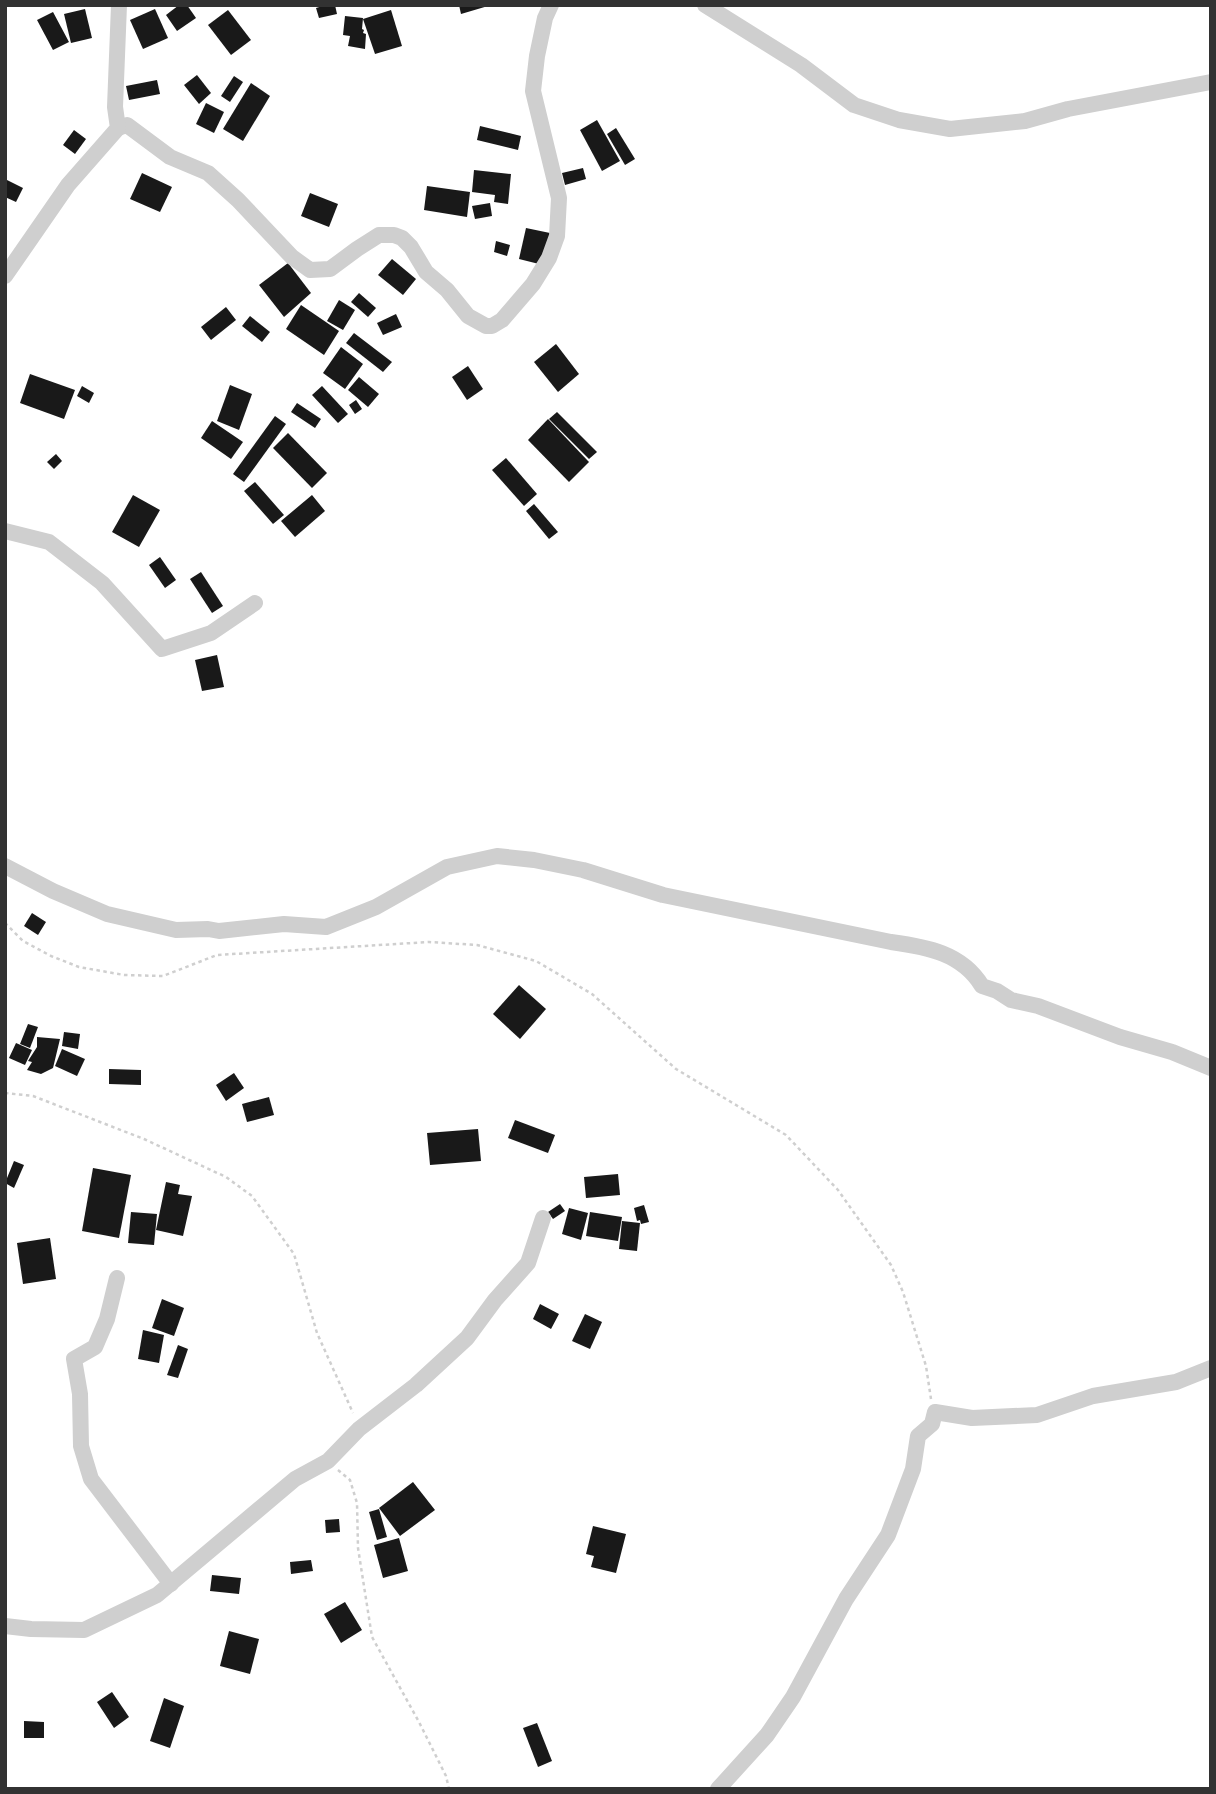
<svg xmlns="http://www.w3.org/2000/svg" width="1216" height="1794" font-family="Karla,sans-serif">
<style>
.building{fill:#191919}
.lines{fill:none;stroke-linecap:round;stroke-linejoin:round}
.path{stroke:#cfcfcf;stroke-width:2.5;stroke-dasharray:3.5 3.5;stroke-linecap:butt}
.minor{stroke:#cfcfcf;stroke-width:16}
</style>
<rect width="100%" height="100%" fill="#fff"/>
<g class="building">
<polygon points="179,5 187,5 196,18 177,31 166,15"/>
<polygon points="326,5 335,5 337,14 319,18 316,8"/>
<polygon points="459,5 488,5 488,6 461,14"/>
<polygon points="85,9 92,38 71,43 64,14"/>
<polygon points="155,9 168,38 143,49 130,20"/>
<polygon points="228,10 251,40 231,55 208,25"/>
<polygon points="391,10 402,46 375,54 363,19"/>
<polygon points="53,12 69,42 53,50 37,20"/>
<polygon points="345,16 363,18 362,29 364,30 363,33 366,34 365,49 348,46 350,36 343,35"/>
<polygon points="197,75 211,93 199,104 184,85"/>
<polygon points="234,76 243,82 230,102 221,96"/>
<polygon points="157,80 160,94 129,100 126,86"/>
<polygon points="251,83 270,96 243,141 223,129"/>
<polygon points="206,103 224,112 214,133 196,124"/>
<polygon points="597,120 620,161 602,171 580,130"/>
<polygon points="480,126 521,136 518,150 477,140"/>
<polygon points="616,128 635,159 625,165 607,134"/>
<polygon points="74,130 86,139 75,154 63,145"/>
<polygon points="583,168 586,179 565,185 562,173"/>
<polygon points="474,170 511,174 508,204 494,202 495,195 472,192"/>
<polygon points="142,173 172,187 160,212 130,199"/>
<polygon points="5,179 23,188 16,202 5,197"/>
<polygon points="427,186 470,192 467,217 424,210"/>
<polygon points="310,193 338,204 329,227 301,216"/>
<polygon points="490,203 492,216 475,219 472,206"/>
<polygon points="526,228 550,233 543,265 519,259"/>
<polygon points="496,241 510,245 507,256 494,252"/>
<polygon points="392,259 416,279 403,295 378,275"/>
<polygon points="288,263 311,293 284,317 259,285"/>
<polygon points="359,293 376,308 368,317 351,302"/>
<polygon points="339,300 355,310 343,330 327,321"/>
<polygon points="301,305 339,331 324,355 286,329"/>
<polygon points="226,307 236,320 211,340 201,327"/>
<polygon points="396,314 402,327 383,335 377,323"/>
<polygon points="250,316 270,332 262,342 242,326"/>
<polygon points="354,333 392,362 383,372 346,343"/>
<polygon points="556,344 579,374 558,392 534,362"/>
<polygon points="341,347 363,364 345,389 323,373"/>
<polygon points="468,366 483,389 467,400 452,377"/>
<polygon points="30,374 75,390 64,419 20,403"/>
<polygon points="359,377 379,394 368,407 348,390"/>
<polygon points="230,385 252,394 239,430 217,421"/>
<polygon points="82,386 94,393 89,403 77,396"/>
<polygon points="322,386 348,414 338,423 312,395"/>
<polygon points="356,400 362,409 355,414 349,405"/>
<polygon points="297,403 321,419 315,428 291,412"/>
<polygon points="557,412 597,452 589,459 549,419"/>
<polygon points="275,416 286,424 244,482 233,474"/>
<polygon points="548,419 589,462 569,482 528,440"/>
<polygon points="212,421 243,442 231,459 201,438"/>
<polygon points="288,433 327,473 312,488 273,448"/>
<polygon points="56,454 62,461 54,469 47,462"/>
<polygon points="506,458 537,494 524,506 492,470"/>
<polygon points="255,482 284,515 273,524 244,491"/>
<polygon points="133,495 160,510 139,547 112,532"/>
<polygon points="312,495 325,511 295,537 281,521"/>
<polygon points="534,504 558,532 549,539 526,511"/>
<polygon points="160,557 176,580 165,588 149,565"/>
<polygon points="201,572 223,606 212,613 190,579"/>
<polygon points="217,655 224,687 202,691 195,660"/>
<polygon points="32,913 46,922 38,935 24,926"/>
<polygon points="519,985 546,1009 520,1039 493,1014"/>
<polygon points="28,1024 38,1027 30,1048 20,1044"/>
<polygon points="64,1032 80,1034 78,1049 62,1046"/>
<polygon points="37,1037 60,1039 53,1068 41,1074 27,1070 32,1062 28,1061 37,1047"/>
<polygon points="16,1043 32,1050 25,1065 9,1058"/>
<polygon points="62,1049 85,1059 77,1076 55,1066"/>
<polygon points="109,1069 141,1070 141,1085 109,1084"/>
<polygon points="234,1073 244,1088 226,1101 216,1085"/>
<polygon points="269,1097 274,1115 247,1122 242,1104"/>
<polygon points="515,1120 555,1135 548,1153 508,1138"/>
<polygon points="478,1129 481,1161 430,1165 427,1133"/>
<polygon points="14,1161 24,1165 14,1188 5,1183"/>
<polygon points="93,1168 131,1175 119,1238 82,1231"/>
<polygon points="618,1174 620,1195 586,1198 584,1177"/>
<polygon points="166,1182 180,1185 178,1194 192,1196 183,1236 156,1230"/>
<polygon points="560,1204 565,1211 553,1219 548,1212"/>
<polygon points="644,1205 649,1222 641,1224 640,1220 637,1221 634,1208"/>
<polygon points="569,1208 588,1213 581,1240 562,1234"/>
<polygon points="131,1212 157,1214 154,1245 128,1243"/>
<polygon points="590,1212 622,1217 618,1241 586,1236"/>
<polygon points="622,1221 640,1223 637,1251 619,1249"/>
<polygon points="50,1238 56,1279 23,1284 17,1243"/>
<polygon points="162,1299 184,1308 174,1336 152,1328"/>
<polygon points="540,1304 559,1314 551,1329 533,1319"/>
<polygon points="585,1314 602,1322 590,1349 572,1341"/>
<polygon points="143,1330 164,1335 159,1363 138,1359"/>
<polygon points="178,1345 188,1349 178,1378 167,1375"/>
<polygon points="413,1482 435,1510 400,1536 379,1508"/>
<polygon points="379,1509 387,1537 377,1540 369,1512"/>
<polygon points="339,1519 340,1532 326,1533 325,1520"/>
<polygon points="593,1526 626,1534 616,1573 591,1567 594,1556 586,1554"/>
<polygon points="399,1538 408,1571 383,1578 374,1545"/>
<polygon points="311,1560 313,1571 291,1574 290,1562"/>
<polygon points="212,1575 241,1578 239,1594 210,1591"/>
<polygon points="345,1602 362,1630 341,1643 324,1614"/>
<polygon points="229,1631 259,1639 250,1674 220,1666"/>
<polygon points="112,1692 129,1717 114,1728 97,1702"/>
<polygon points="164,1698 184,1706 170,1748 150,1741"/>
<polygon points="24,1721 44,1722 44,1738 24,1738"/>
<polygon points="537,1723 552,1761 538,1767 523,1728"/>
</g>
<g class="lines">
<g class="path">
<polyline points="5,923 23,941 51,956 79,967 124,975 163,976 217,955 429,942 477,945 536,961 592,994 676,1069 786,1135 838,1190 891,1265 903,1292 926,1366 931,1399"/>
<polyline points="5,1093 33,1096 144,1139 226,1177 252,1196 294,1254 317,1333 353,1413"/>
<polyline points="338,1470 350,1480 357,1503 358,1548 372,1637 419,1722 446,1776 449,1789"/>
</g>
<g class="minor">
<polyline points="705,5 801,65 854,105 899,120 950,129 1025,121 1068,109 1211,82"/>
<polyline points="118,128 127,125 170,157 208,173 238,200 292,257 310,270 330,269 357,249 379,235 394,235 402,238 411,247 426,272 447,290 468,316 486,326 492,326 502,320 533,284 549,258 557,236 559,198 533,91 537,56 545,18 551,5"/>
<polyline points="5,276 68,185 118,128 115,107 119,5"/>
<polyline points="5,531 49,542 102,583 162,649 211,633 255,603"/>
<path d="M5,866L53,891L107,914L176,930L208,929L219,931L284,924L326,927L376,907L447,867L497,856L534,860L583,870L663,895L891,942C927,947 962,953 982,986L997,991L1011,1000L1038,1006L1120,1037L1172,1052L1211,1068"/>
<polyline points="117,1278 107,1319 95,1347 74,1359 80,1394 81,1446 91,1479 171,1584"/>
<polyline points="5,1626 31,1629 84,1630 157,1595 295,1479 328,1461 359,1429 416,1385 467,1338 495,1300 528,1263 543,1218"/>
<polyline points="718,1789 767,1735 793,1697 846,1599 888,1535 913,1469 918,1436 932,1424 935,1412 972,1418 1037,1415 1093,1396 1176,1382 1211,1368"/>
</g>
</g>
<rect width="1216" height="1794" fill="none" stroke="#323232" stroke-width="14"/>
</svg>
